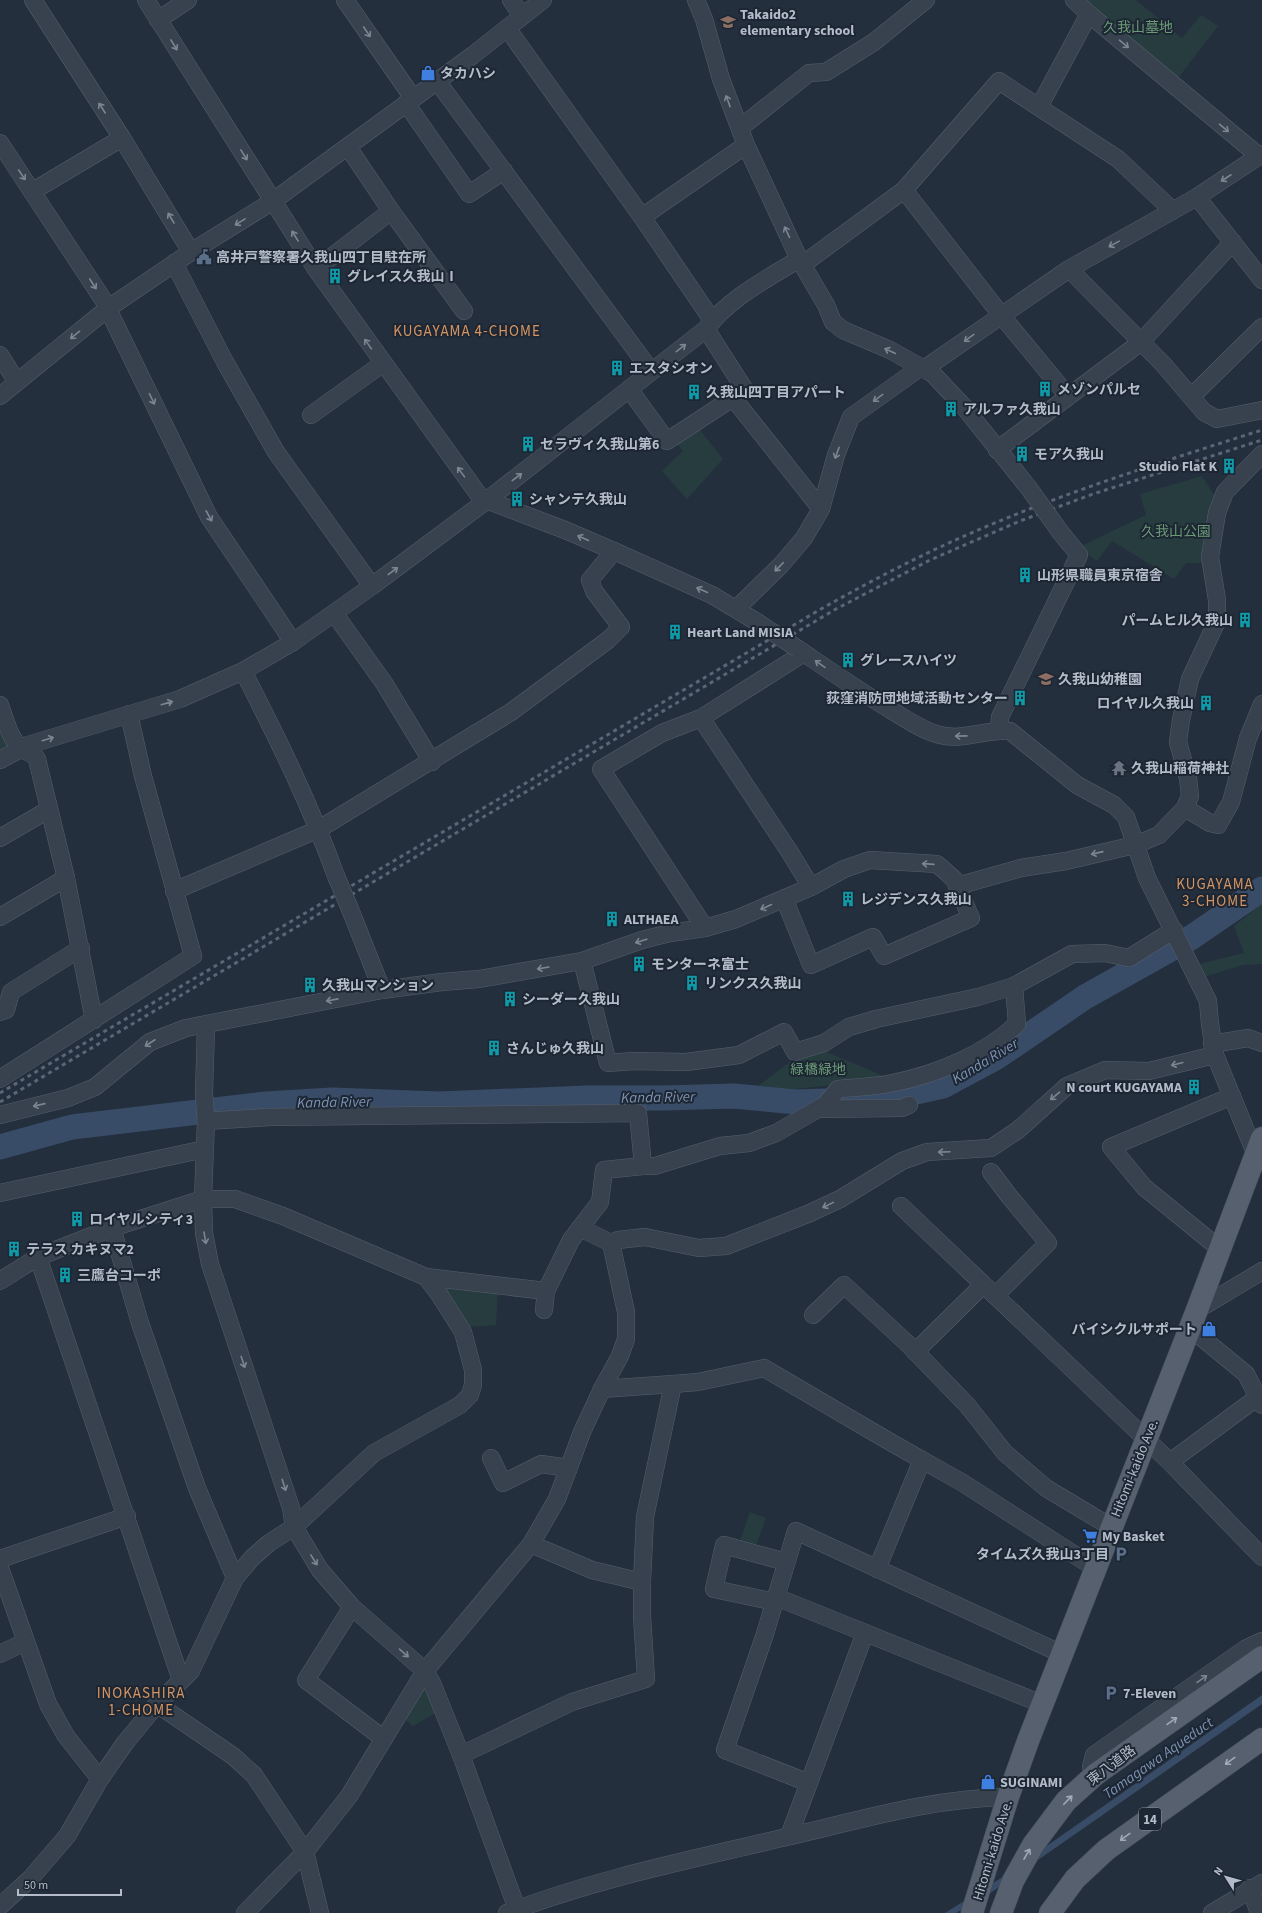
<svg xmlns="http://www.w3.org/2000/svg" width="1262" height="1913" font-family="'Source Sans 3','Noto Sans JP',sans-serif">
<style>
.green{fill:#263c3f}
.water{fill:#394c67}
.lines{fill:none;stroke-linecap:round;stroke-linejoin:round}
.river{stroke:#394c67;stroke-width:25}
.minor-casing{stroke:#565f6c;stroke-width:18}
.major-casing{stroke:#414a57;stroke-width:23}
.minor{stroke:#38414e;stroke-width:17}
.major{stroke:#56606e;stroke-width:22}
.rail{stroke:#5a6575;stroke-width:3;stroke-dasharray:4 4;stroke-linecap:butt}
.minor-bridge-casing{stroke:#565f6c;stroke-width:18;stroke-linecap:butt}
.minor-bridge{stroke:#38414e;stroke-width:17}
.oneway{stroke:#7c8592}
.oneway2{stroke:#a1aab7}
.labels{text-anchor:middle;stroke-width:4;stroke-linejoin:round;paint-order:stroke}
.shield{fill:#1d2633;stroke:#878f9c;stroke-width:1}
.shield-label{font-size:13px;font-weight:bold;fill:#b4bcc9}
.poi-label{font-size:14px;font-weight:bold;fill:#b4bcc9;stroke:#1d2633;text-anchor:start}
.park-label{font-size:14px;fill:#6b9a76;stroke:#1d2633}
.street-label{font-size:14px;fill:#b4bcc9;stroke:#1d2633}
.neighbourhood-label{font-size:15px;letter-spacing:1px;fill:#d59563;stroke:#1d2633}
.water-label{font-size:15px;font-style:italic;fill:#7c92b1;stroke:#1d2633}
</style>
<rect width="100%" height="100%" fill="#242f3e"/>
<g class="green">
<polygon points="1088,0 1136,0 1182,38 1201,15 1218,26 1175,82 1083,4"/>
<polygon points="696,425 723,459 687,499 662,471 683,451 673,440"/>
<polygon points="1202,476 1218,501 1206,563 1186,563 1174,579 1112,541 1097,561 1083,552 1079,547 1146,515 1140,494"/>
<polygon points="0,717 13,750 0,756"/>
<polygon points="1262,904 1262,964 1243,965 1204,977 1199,964 1244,953 1234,926"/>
<polygon points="822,1050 891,1079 786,1090 758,1086 795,1058"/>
<polygon points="444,1285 498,1291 496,1325 466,1327 440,1289"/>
<polygon points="750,1512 766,1518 755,1549 739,1543"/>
<polygon points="426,1685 437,1712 413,1726 404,1719"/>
</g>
<polygon class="water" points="1262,1695 1262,1704 989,1894 956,1913 945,1913 1001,1878"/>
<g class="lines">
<polyline class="river" points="0,1147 72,1127 266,1104 332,1100 439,1104 587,1098 663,1098 734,1096 796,1102 884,1099 943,1086 997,1057 1085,997 1192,937 1262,889"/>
<g class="minor-casing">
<g id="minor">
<polyline points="33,0 122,138 191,252"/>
<polyline points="146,0 316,269 481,498 565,530 614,551 712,595 757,622"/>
<polyline points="345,0 413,98"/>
<polyline points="511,0 522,16"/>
<polyline points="696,0 704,19 721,79 746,145 799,259 826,305 833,322 843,330 890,350 933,374 964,407 1028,487"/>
<polyline points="1074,0 1090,15 1259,156"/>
<polyline points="158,20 188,0"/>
<polyline points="507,28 642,217 712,320"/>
<polyline points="437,81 651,371"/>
<polyline points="406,103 469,194 504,171"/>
<polyline points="1039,107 1089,14"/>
<polyline points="740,128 809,73 826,72 874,42 926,0"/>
<polyline points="0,143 104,301 209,517 293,642"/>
<polyline points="904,190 1001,315 1067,395"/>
<polyline points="33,191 122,138"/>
<polyline points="1197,197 1262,280"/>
<polyline points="391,211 464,311"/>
<polyline points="642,217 746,145"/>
<polyline points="174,263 225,362 276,452 372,586"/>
<polyline points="802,265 904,190 999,81 1118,159 1172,210"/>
<polyline points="316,269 391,211 348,147"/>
<polyline points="1069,269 1163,364 1204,412 1217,419 1262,410"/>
<polyline points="0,355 17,382"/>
<polyline points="924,369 1069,269 1197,197 1262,154"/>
<polyline points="629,389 667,441 745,390 706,329"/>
<polyline points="0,396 107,309 191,252 273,201 473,55 543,0"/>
<polyline points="1192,396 1262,327"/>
<polyline points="733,398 821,509"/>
<polyline points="311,415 382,364"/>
<polyline points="997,450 1141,342 1233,242"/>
<polyline points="736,609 781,565 804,538 821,509 836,455 851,417 921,367"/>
<polyline points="334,613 384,683 432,762"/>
<path d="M798,649C829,670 859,691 891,710C906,719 923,731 940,735C963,741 987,729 1010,731L1077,785L1114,805L1126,817L1147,878L1208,1001L1210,1024L1215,1055L1256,1155"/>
<path d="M243,671C278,739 310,804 336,876"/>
<path d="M0,705C5,719 10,740 22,749C28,753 33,753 37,759L66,878L94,1020"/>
<polyline points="701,718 789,851 811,887"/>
<polyline points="999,731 1000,717 1079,555 1061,533"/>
<path d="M0,760L28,745L180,699L243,671L293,642L372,586L486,501L706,329C729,298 767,279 799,259"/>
<polyline points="1185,808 1210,823 1218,825 1231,802 1248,738 1262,704"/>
<polyline points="0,838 48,810"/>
<polyline points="957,886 1021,868 1066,861 1135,845 1159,835 1185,808 1190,796 1188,778 1178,742 1181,720 1190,679 1217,621 1217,600 1210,557 1217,513 1225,492 1262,454"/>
<polyline points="174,891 319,829 511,712 608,640 621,627 594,591 590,580 614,551"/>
<polyline points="350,909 382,990"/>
<polyline points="0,917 66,878"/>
<polyline points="705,928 601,769 662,733 701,718 804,653"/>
<polyline points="582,961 608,1063 634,1061 686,1062 739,1055 784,1032 795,1052 824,1043 849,1027 876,1019 978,997 1014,986 1072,954 1105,953 1129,958 1174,930"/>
<polyline points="0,1012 6,1010 11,992 81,948"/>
<polyline points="206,1026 204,1093 206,1121 203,1199 204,1233 210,1264 291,1508 294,1527 320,1570 352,1607 425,1671 432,1683 461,1755 517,1909"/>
<polyline points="1212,1044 1248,1038 1262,1043"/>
<polyline points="0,1079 193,956 143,776 129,714"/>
<path d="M818,1109L825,1105L838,1089C856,1087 875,1087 893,1083C937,1074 984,1055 1017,1024L1014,986"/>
<polyline points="0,1115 68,1098 95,1087 150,1042 186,1028 382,990 442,982 479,979 582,961 642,940 670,933 705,928 736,919 811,887 844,869 870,860 937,864 954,879 971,918 884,956 873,937 811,965 784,898"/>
<polyline points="206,1121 271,1117 638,1113 643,1166 604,1170 600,1202 571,1240 546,1291 544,1310"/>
<polyline points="643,1166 655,1166 720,1146 749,1143 776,1133 818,1109 902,1108 909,1105"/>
<polyline points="991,1172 1009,1196 1048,1243 995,1296"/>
<polyline points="0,1193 205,1149"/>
<polyline points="901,1206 1170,1462 1262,1557"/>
<polyline points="112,1228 140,1323 197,1488 235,1578"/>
<polyline points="611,1243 618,1240 645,1237 699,1248 726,1246 810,1213 840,1199 902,1161 927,1152 991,1148 1018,1130 1067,1086 1105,1070 1149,1071 1215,1055"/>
<polyline points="1220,1249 1144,1187 1111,1147 1232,1096"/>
<polyline points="38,1257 181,1680"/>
<polyline points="0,1281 38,1257 112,1228 203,1199 235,1199 283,1216 426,1277 546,1291"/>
<polyline points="1197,1310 1262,1271"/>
<polyline points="813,1315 844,1285 909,1345 967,1405 1005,1453 1046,1488 1111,1527"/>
<polyline points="1190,1328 1246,1374 1262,1405"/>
<polyline points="915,1352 983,1285"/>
<polyline points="602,1389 673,1384"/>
<polyline points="491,1458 503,1483 541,1464 569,1468"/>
<polyline points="1170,1462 1258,1397"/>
<polyline points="531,1544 592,1570 642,1582"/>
<polyline points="0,1559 127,1516"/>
<polyline points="0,1568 48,1704 66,1736 100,1779"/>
<polyline points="877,1569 922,1460"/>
<polyline points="776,1597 1042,1704"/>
<polyline points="775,1602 714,1589 724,1545 786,1562"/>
<polyline points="352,1607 306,1680 384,1739"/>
<polyline points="0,1654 25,1642"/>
<polyline points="157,1704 233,1756 254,1775 305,1852 320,1913"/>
<polyline points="461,1755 572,1702 646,1679 642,1616 642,1582 645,1517 673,1384 698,1382 764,1368 892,1443 963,1483 1095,1568"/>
<polyline points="1096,1774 1091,1767 1094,1755 1245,1649 1262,1641"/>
<polyline points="809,1783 725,1750 764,1637 796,1531 1062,1654"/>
<polyline points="789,1836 865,1633"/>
<polyline points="1250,1888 1259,1913"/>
<polyline points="0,1906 30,1879 67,1836 100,1779 125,1743 157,1704 191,1671 235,1578 252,1558 269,1543 294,1527 374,1453 460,1405 470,1395 473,1385 473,1370 463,1332 439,1294 426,1277"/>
<polyline points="245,1913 305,1852 349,1796 425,1671 531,1544 557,1499 582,1432 602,1389 620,1356 626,1339 626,1312 611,1243 580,1228"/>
<path d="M507,1913C595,1879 690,1860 782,1838C857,1821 931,1798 1008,1797"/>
<polyline points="1212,1913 1262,1883"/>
</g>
</g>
<g class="major-casing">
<g id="major">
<polyline points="972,1913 1008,1797 1028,1741 1197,1310 1262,1138"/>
<polyline points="1001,1913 1013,1881 1033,1845 1066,1801 1096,1774 1262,1657"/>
<polyline points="1050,1913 1075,1879 1106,1850 1262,1739"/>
</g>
</g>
<use href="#minor" class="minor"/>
<use href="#major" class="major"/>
<g class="rail">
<path d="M0,1093L821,609C876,578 932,549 990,525C1078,488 1171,459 1262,430"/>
<polyline points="0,1102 836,609 930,560 1020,521 1093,494 1262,440"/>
</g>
<g class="minor-bridge-casing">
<g id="minor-bridge">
<polyline points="1028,487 1061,533"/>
<polyline points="757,622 798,649"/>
<polyline points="336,876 350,909"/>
</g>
</g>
<use href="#minor-bridge" class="minor-bridge"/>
</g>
<defs><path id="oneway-shaft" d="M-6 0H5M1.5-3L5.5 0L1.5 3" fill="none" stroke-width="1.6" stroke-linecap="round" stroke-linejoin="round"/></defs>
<g class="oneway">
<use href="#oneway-shaft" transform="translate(367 32) rotate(56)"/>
<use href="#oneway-shaft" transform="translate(1124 44) rotate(40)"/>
<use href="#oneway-shaft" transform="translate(174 45) rotate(58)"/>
<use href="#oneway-shaft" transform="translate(728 101) rotate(-110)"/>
<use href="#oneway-shaft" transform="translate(102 108) rotate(-123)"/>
<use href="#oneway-shaft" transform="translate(1224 128) rotate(40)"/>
<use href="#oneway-shaft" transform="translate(244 155) rotate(58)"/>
<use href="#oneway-shaft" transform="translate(22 175) rotate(56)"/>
<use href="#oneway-shaft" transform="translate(1226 178) rotate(147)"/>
<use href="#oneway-shaft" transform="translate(171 218) rotate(-121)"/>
<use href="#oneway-shaft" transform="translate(240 222) rotate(148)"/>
<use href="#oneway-shaft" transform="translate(787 232) rotate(-115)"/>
<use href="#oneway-shaft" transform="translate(295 236) rotate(-122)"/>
<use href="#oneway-shaft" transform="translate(1114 244) rotate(151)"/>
<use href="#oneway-shaft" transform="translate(93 284) rotate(57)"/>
<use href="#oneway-shaft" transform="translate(75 335) rotate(141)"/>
<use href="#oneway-shaft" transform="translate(969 338) rotate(144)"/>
<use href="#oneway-shaft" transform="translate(368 344) rotate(-125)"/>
<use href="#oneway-shaft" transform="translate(681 348) rotate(-38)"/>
<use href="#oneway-shaft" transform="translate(890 351) rotate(-155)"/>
<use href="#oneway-shaft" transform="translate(878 398) rotate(144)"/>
<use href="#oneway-shaft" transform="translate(152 399) rotate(64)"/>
<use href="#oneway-shaft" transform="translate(837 453) rotate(110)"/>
<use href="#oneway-shaft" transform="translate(461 472) rotate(-126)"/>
<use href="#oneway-shaft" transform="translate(517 477) rotate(-37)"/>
<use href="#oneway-shaft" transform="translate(209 516) rotate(61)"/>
<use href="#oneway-shaft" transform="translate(583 538) rotate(-156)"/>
<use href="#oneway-shaft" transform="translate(779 567) rotate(134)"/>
<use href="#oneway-shaft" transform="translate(393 571) rotate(-37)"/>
<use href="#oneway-shaft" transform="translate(702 590) rotate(-156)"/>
<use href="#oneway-shaft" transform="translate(820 664) rotate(-145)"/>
<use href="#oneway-shaft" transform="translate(167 703) rotate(-16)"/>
<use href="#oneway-shaft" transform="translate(961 736) rotate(179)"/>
<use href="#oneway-shaft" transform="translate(48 739) rotate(-17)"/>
<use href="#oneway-shaft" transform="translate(1097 853) rotate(167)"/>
<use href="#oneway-shaft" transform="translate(928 864) rotate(-176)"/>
<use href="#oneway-shaft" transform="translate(766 907) rotate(156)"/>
<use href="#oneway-shaft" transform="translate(641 941) rotate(162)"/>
<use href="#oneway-shaft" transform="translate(543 968) rotate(170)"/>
<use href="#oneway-shaft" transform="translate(332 1000) rotate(169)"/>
<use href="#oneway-shaft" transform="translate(150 1043) rotate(147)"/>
<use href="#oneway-shaft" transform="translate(1177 1064) rotate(166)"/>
<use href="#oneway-shaft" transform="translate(1055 1096) rotate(140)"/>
<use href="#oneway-shaft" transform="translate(39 1105) rotate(167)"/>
<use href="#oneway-shaft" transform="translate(944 1152) rotate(178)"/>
<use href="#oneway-shaft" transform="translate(828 1205) rotate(154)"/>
<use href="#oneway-shaft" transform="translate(205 1238) rotate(80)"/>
<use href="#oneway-shaft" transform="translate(243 1362) rotate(72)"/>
<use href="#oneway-shaft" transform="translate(284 1485) rotate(72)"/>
<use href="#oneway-shaft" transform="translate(314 1560) rotate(58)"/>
<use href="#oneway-shaft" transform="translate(404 1653) rotate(41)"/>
<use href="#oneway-shaft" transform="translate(1202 1679) rotate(-35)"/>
</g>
<g class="oneway2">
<use href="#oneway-shaft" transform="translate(1172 1721) rotate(-35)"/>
<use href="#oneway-shaft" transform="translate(1230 1761) rotate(144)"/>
<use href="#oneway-shaft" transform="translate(1068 1800) rotate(-46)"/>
<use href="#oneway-shaft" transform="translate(1125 1837) rotate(144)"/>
<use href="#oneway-shaft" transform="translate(1027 1854) rotate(-60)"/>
</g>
<defs>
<g id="school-bare" transform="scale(1.2)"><path d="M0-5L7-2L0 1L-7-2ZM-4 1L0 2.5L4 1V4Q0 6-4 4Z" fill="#8d6e63" stroke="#1d2633" stroke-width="2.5" paint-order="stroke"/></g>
<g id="shop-bare" transform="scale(1.2)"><path d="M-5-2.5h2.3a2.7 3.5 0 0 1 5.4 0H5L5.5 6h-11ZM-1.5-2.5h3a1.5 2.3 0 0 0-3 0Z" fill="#3f7fe0" stroke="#1d2633" stroke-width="2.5" paint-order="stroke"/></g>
<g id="civic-bare" transform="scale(1.2)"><path d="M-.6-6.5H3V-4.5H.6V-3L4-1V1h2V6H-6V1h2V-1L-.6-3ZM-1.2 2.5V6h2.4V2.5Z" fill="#5c6f8a" stroke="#1d2633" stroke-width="2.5" paint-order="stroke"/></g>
<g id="building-bare" transform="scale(1.2)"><path d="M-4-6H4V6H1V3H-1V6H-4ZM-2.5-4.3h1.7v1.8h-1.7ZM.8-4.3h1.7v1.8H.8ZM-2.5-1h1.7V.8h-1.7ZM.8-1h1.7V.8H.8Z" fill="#0f9aa8" stroke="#1d2633" stroke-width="2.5" paint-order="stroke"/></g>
<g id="temple-bare" transform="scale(1.2)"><path d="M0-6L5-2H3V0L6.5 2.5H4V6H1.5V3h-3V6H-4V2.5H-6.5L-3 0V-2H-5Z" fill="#6b7280" stroke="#1d2633" stroke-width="2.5" paint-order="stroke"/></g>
<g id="supermarket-bare" transform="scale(1.2)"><path d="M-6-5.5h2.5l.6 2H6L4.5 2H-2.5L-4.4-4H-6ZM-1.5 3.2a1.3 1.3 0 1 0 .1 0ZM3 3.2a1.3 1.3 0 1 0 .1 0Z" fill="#3f7fe0" stroke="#1d2633" stroke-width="2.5" paint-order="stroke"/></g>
<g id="parking-bare" transform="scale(1.2)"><path d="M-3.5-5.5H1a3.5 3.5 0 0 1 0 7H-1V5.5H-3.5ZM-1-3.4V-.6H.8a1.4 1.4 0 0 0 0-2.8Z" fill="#5c6f8a" stroke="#1d2633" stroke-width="2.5" paint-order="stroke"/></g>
</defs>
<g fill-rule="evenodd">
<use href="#school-bare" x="728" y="22"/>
<use href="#shop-bare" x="428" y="73"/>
<use href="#civic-bare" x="204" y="257"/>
<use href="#building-bare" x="335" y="276"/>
<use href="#building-bare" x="617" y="368"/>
<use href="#building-bare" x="1045" y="389"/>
<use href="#building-bare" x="694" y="392"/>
<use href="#building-bare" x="951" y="409"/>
<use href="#building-bare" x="528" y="444"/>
<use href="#building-bare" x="1022" y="454"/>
<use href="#building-bare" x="1229" y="466"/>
<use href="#building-bare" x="517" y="499"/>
<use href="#building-bare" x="1025" y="575"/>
<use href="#building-bare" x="1245" y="620"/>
<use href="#building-bare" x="675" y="632"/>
<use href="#building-bare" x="848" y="660"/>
<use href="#school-bare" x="1046" y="679"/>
<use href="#building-bare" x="1020" y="698"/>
<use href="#building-bare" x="1206" y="703"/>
<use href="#temple-bare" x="1119" y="768"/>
<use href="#building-bare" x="848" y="899"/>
<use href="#building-bare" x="612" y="919"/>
<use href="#building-bare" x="639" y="964"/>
<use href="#building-bare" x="692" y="983"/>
<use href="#building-bare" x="310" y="985"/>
<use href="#building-bare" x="510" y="999"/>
<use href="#building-bare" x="494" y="1048"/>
<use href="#building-bare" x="1194" y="1087"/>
<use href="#building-bare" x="77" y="1219"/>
<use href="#building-bare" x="14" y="1249"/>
<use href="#building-bare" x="65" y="1275"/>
<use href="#shop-bare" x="1209" y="1329"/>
<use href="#supermarket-bare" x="1090" y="1536"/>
<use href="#parking-bare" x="1121" y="1554"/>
<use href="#parking-bare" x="1111" y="1693"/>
<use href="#shop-bare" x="988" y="1782"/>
</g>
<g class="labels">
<rect class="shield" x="1139" y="1808" width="22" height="22" rx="3"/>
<g class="shield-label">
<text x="1150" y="1824">14</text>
</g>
<g class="poi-label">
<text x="740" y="19">Takaido2<tspan x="740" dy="16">elementary school</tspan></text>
<text x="440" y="78">タカハシ</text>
<text x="216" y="262">高井戸警察署久我山四丁目駐在所</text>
<text x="347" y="281">グレイス久我山Ⅰ</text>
<text x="629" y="373">エスタシオン</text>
<text x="1057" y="394">メゾンパルセ</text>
<text x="706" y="397">久我山四丁目アパート</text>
<text x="963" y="414">アルファ久我山</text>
<text x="540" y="449">セラヴィ久我山第6</text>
<text x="1034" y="459">モア久我山</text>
<text x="1217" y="471" text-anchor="end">Studio Flat K</text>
<text x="529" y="504">シャンテ久我山</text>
<text x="1037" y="580">山形県職員東京宿舎</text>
<text x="1233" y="625" text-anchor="end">パームヒル久我山</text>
<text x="687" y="637">Heart Land MISIA</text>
<text x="860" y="665">グレースハイツ</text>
<text x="1058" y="684">久我山幼稚園</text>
<text x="1008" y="703" text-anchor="end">荻窪消防団地域活動センター</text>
<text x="1194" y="708" text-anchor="end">ロイヤル久我山</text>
<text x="1131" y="773">久我山稲荷神社</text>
<text x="860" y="904">レジデンス久我山</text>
<text x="624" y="924">ALTHAEA</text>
<text x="651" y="969">モンターネ富士</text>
<text x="704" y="988">リンクス久我山</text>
<text x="322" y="990">久我山マンション</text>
<text x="522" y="1004">シーダー久我山</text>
<text x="506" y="1053">さんじゅ久我山</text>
<text x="1182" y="1092" text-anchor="end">N court KUGAYAMA</text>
<text x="89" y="1224">ロイヤルシティ3</text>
<text x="26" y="1254">テラス カキヌマ2</text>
<text x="77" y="1280">三鷹台コーポ</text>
<text x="1197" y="1334" text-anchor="end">バイシクルサポート</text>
<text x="1102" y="1541">My Basket</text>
<text x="1109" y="1559" text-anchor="end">タイムズ久我山3丁目</text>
<text x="1123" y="1698">7-Eleven</text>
<text x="1000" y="1787">SUGINAMI</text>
</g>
<g class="park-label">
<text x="1138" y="32">久我山墓地</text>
<text x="1176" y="536">久我山公園</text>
<text x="818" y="1074">緑橋緑地</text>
</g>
<g class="street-label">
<text transform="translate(1134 1468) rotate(-68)" y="5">Hitomi-kaido Ave.</text>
<text transform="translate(1111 1765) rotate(-37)" y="5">東八道路</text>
<text transform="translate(992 1850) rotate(-73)" y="5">Hitomi-kaido Ave.</text>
</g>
<g class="neighbourhood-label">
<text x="467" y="336">KUGAYAMA 4-CHOME</text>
<text x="1215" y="889">KUGAYAMA<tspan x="1215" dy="17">3-CHOME</tspan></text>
<text x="141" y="1698">INOKASHIRA<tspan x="141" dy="17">1-CHOME</tspan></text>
</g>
<g class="water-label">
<text transform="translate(985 1061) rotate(-31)" y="5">Kanda River</text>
<text transform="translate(658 1097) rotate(-1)" y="5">Kanda River</text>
<text transform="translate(334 1102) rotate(-1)" y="5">Kanda River</text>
<text transform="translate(1158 1758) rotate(-35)" y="5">Tamagawa Aqueduct</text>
</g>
</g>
<g transform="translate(1226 1877) rotate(307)" stroke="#1d2633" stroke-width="3" paint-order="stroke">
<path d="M0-3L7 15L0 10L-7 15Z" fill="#b4bcc9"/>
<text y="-6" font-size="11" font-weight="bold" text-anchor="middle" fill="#b4bcc9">N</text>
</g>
<path d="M18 1889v6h103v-6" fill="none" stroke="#b4bcc9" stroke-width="2"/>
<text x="24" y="1889" font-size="12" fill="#b4bcc9" stroke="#1d2633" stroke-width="3" paint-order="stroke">50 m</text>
</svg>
